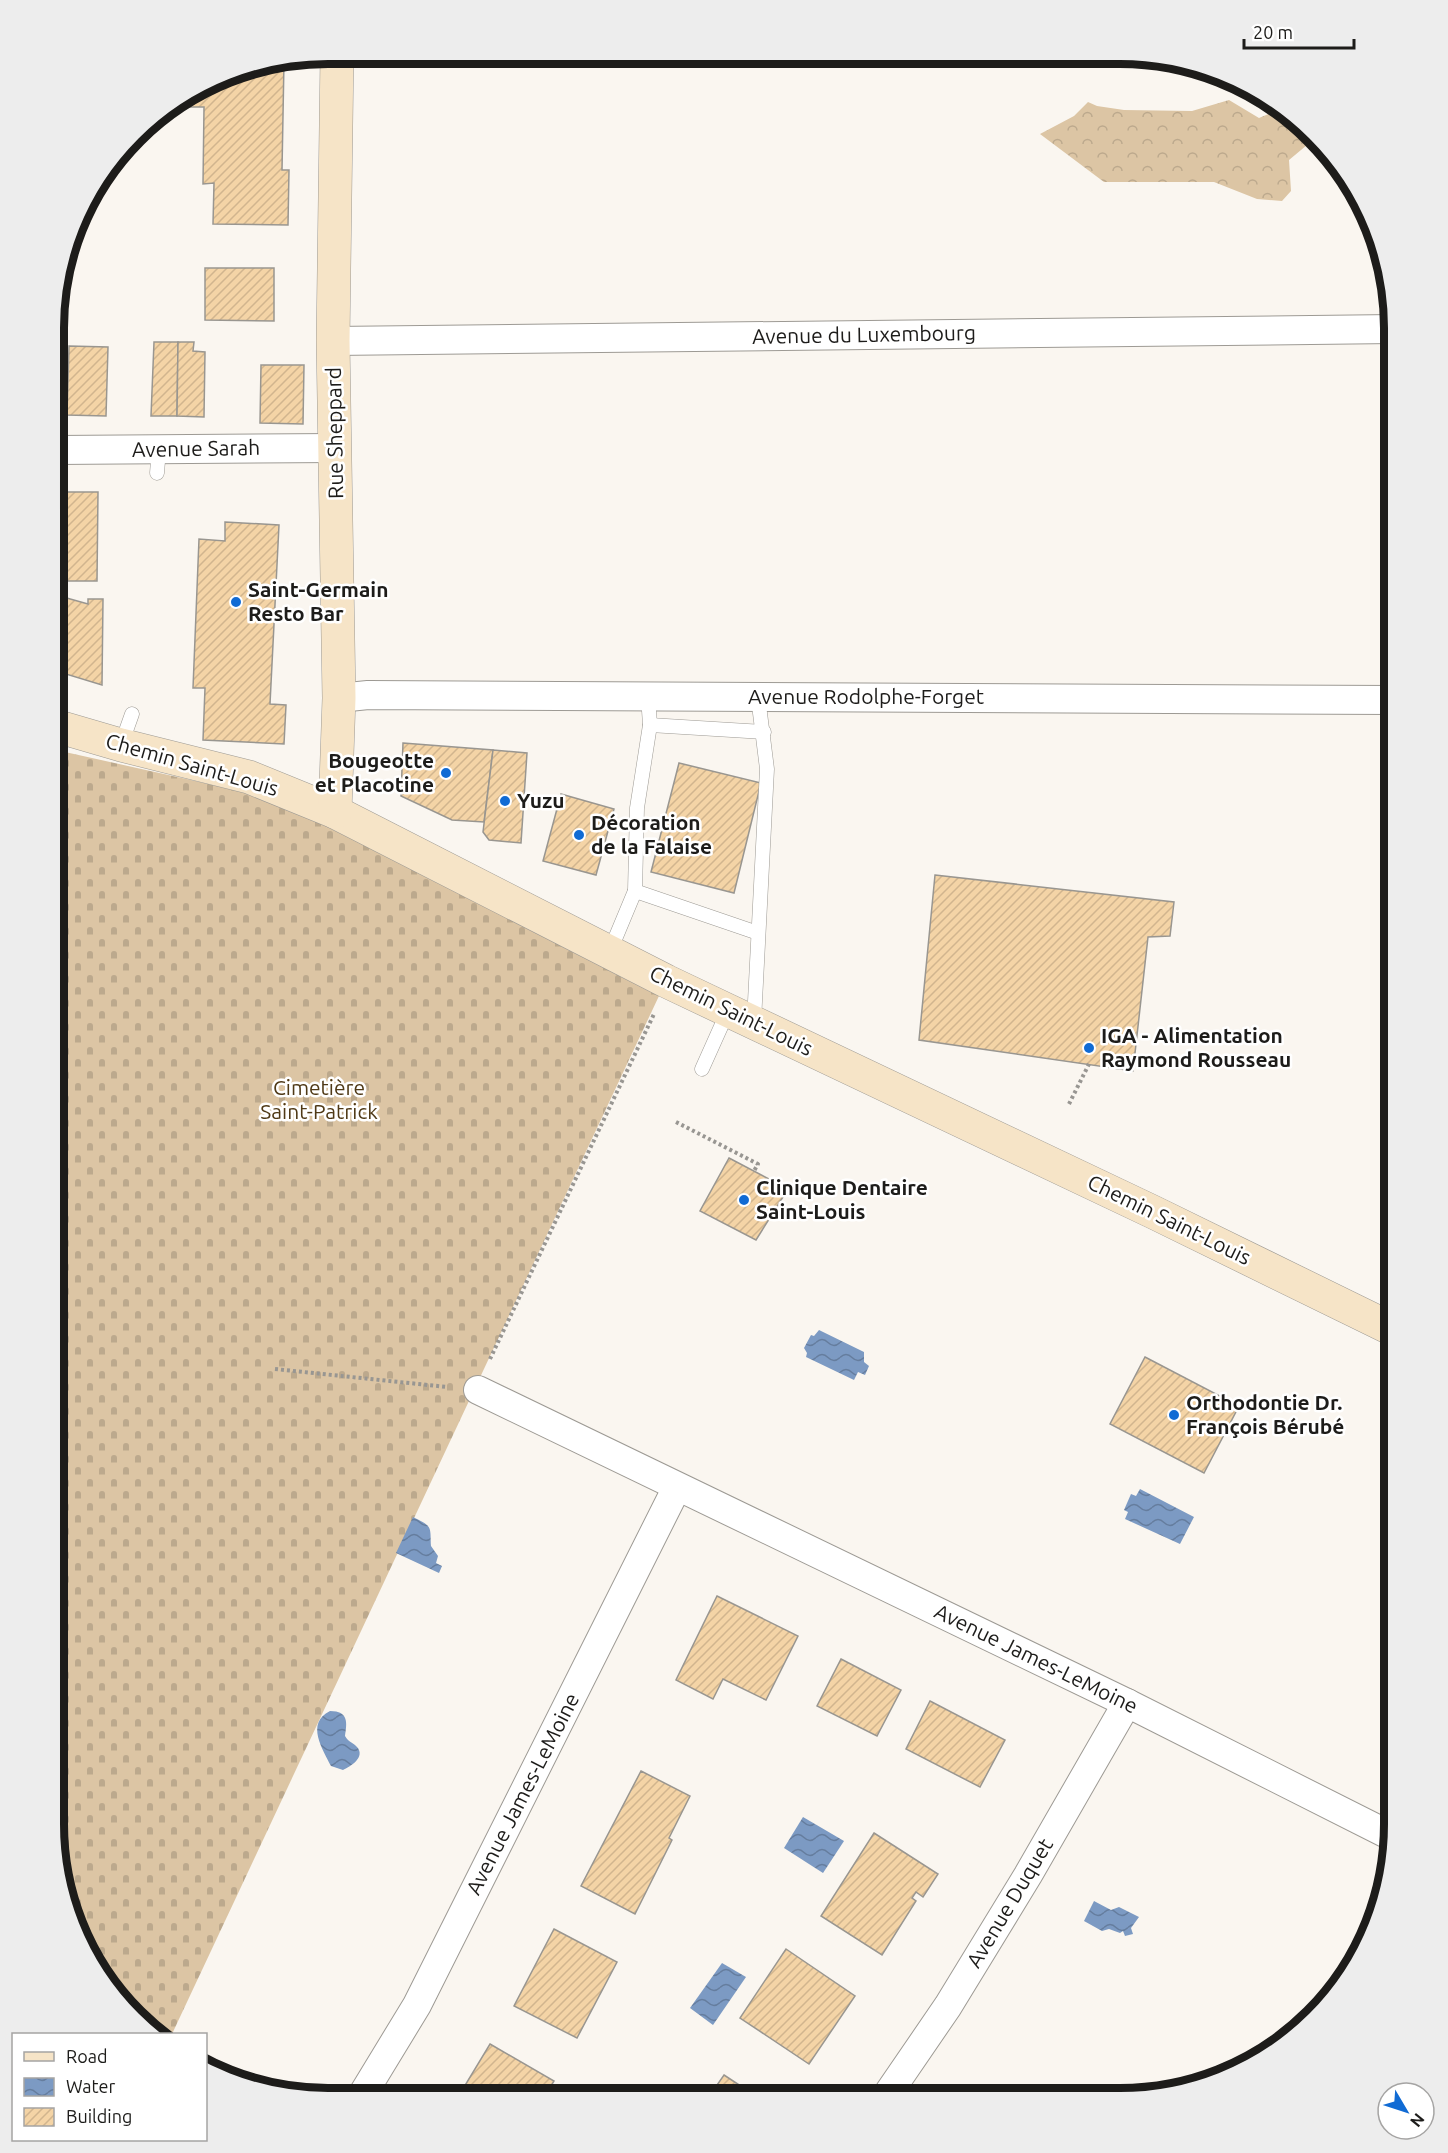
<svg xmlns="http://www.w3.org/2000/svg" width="1448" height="2153" font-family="Ubuntu,sans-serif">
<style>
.forest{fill:url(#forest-crowns)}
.cemetery{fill:url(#cemetery-stones)}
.water{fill:url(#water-waves)}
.building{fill:url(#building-hatch);stroke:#999690;stroke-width:1.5}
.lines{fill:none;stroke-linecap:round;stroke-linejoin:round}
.lane-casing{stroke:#9d9a94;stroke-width:15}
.street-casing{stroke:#9d9a94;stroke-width:30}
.secondary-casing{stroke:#9d9a94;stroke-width:34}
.path{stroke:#989692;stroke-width:4;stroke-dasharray:3 3;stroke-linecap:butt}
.lane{stroke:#fff;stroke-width:14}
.street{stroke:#fff;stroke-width:28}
.secondary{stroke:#f6e4c7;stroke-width:33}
.poi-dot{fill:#116bd4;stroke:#fff;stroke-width:2}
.labels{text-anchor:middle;stroke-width:5;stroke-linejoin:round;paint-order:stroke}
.street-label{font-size:21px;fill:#1d1c1a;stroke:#fff}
.poi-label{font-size:21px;font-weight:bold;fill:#1d1c1a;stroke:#fff;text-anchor:start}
.park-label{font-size:21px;fill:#4f3916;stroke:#fff}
.rim{fill:none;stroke:#1d1c1a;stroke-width:8}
</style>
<defs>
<pattern id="forest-crowns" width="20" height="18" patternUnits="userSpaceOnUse" patternTransform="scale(1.5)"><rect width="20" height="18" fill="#dcc5a4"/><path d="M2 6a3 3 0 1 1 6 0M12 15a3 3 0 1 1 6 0" fill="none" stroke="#bca98d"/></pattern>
<pattern id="cemetery-stones" width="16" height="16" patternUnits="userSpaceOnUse" patternTransform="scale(1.5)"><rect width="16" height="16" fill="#dcc5a4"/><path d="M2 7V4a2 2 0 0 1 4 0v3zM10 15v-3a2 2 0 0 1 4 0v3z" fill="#bca98d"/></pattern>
<pattern id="water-waves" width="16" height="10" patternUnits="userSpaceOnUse" patternTransform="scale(1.5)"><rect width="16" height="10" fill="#7c9ac3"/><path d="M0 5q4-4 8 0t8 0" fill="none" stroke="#657d9e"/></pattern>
<pattern id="building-hatch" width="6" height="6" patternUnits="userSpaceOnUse" patternTransform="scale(1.5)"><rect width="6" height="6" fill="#f4d4a6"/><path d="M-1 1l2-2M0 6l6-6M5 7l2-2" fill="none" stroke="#d1b58e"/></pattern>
</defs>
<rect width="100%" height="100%" fill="#faf6f0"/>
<polygon class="forest" points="1229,100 1259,118 1283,108 1318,142 1307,145 1289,160 1291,191 1282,201 1257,199 1214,182 1104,182 1040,134 1074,116 1088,102 1097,106 1124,110 1192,111"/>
<polygon class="cemetery" points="56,750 335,812 666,981 172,2034 154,2034 111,1992 75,1930 54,1825"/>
<g class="water">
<polygon points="819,1330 864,1352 864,1362 869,1366 865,1375 858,1372 854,1380 806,1357 807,1353 804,1348 811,1335 814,1336"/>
<polygon points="1140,1489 1194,1517 1180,1544 1125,1519 1128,1512 1124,1510 1131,1494 1136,1496"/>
<path d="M413,1517C433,1527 430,1526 431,1546L438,1556L436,1563L442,1566L439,1573L396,1553Z"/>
<path d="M330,1711C349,1711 347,1723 345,1736C349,1743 353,1742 357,1747C366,1757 350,1767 343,1770L331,1766C323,1750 305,1723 330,1711Z"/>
<polygon points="803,1817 844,1841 823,1873 784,1848"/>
<polygon points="1094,1901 1111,1910 1119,1907 1139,1917 1131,1928 1133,1934 1125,1936 1123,1931 1120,1933 1109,1929 1102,1931 1084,1921"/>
<polygon points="722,1963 746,1977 713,2025 690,2008"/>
</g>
<g class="building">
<polygon points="284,61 282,170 289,170 288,225 213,224 214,183 203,184 204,107 174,107 240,69"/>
<polygon points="67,261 67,295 56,295 56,292"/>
<polygon points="205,268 274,268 274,321 205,320"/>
<polygon points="154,342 178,342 177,416 151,416"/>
<polygon points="178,342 194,342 193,351 205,352 204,417 177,416"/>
<polygon points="69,346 108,347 106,416 67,415"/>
<polygon points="261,365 304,365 303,424 260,423"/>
<polygon points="56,367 61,367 60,417 56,417"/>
<polygon points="56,492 98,492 97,581 56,581"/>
<polygon points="225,522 279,525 270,704 286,705 284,744 203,740 205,688 193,688 199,539 225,541"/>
<polygon points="56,595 88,604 88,599 103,599 102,685 56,671"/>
<polygon points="403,743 493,750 484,822 452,820 401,796"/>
<polygon points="493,750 527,753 521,843 489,840 483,832"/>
<polygon points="679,763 761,783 734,893 651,872"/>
<polygon points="561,794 614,809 596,875 543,861"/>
<polygon points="935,875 1174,902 1170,936 1148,937 1133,1071 919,1040"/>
<polygon points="729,1158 788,1189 756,1240 700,1211"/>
<polygon points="1145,1357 1239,1406 1204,1473 1110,1424"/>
<polygon points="717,1596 798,1636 766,1700 723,1679 713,1699 676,1680"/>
<polygon points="841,1659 901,1690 877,1736 817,1706"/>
<polygon points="930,1701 1005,1740 980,1787 906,1749"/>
<polygon points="641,1771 690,1796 669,1838 672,1840 635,1914 581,1886"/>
<polygon points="874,1833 938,1874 923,1897 916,1892 912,1898 916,1901 882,1955 821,1916"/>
<polygon points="554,1929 617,1962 577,2038 514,2006"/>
<polygon points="786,1949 855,1996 809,2064 740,2018"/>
<polygon points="490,2044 554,2081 544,2097 458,2097"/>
<polygon points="724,2075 759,2098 708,2098"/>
</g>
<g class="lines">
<g class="lane-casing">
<g id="lane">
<polyline points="157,473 159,449"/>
<polyline points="650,725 764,732"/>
<polyline points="121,745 132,714"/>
<polyline points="635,891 637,808 650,725 648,696"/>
<polyline points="610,951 635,891 758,933"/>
<polyline points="754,1021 767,769 758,697"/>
<polyline points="702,1069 728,1011"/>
</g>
</g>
<g class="street-casing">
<g id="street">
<polyline points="333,341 1394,329"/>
<polyline points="56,450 336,448"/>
<polyline points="339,698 368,695 1394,700"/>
<polyline points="478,1390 1127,1703 1393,1837"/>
<polyline points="361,2097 417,2005 677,1487"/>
<polyline points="885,2098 948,2006 1028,1875 1127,1703"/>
</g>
</g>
<g class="secondary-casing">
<g id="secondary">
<polyline points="56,726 121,745 249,777 335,812 666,981 1153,1212 1394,1330"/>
<polyline points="335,812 339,698 333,341 337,54"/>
</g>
</g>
<g class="path">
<polyline points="1069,1104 1089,1064"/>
<polyline points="676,1122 758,1164 754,1171"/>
<polyline points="490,1359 654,1014"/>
<polyline points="275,1369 447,1387"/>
</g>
<use href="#lane" class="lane"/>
<use href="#street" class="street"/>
<use href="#secondary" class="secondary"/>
</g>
<g class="poi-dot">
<circle cx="236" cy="602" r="6"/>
<circle cx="446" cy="773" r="6"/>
<circle cx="505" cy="801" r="6"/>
<circle cx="579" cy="835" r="6"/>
<circle cx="1089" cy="1048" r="6"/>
<circle cx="744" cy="1200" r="6"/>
<circle cx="1174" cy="1415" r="6"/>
</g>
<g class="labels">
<g class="street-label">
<text transform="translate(864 335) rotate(-1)" y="7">Avenue du Luxembourg</text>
<text transform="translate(335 433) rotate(-91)" y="7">Rue Sheppard</text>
<text transform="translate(196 449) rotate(-1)" y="7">Avenue Sarah</text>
<text x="866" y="704">Avenue Rodolphe-Forget</text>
<text transform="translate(192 765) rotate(16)" y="7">Chemin Saint-Louis</text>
<text transform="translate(731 1011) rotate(26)" y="7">Chemin Saint-Louis</text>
<text transform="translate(1169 1220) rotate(26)" y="7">Chemin Saint-Louis</text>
<text transform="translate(1036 1659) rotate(26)" y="7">Avenue James-LeMoine</text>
<text transform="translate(523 1794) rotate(-63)" y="7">Avenue James-LeMoine</text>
<text transform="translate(1010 1903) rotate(-59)" y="7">Avenue Duquet</text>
</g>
<g class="poi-label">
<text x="248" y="597">Saint-Germain<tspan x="248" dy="24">Resto Bar</tspan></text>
<text x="434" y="768" text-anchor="end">Bougeotte<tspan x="434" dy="24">et Placotine</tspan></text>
<text x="517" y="808">Yuzu</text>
<text x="591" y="830">Décoration<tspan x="591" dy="24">de la Falaise</tspan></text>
<text x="1101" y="1043">IGA - Alimentation<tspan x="1101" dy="24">Raymond Rousseau</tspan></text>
<text x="756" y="1195">Clinique Dentaire<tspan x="756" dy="24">Saint-Louis</tspan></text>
<text x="1186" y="1410">Orthodontie Dr.<tspan x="1186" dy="24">François Bérubé</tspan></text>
</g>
<g class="park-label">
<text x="319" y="1095">Cimetière<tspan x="319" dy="24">Saint-Patrick</tspan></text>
</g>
</g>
<path d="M0 0H1448V2153H0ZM328 64H1120A264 264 0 0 1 1384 328V1824A264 264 0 0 1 1120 2088H328A264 264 0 0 1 64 1824V328A264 264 0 0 1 328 64Z" fill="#ededed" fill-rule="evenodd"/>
<path class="rim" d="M328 64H1120A264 264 0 0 1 1384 328V1824A264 264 0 0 1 1120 2088H328A264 264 0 0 1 64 1824V328A264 264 0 0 1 328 64Z"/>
<rect x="12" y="2033" width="195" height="108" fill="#ffffff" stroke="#a5a4a3" stroke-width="1.5"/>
<rect x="24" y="2052" width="30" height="9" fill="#f6e4c7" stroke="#a5a4a3" stroke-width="1.5"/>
<text x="66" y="2063" font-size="18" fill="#1d1c1a">Road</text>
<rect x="24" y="2078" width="30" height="18" fill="url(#water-waves)" stroke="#a5a4a3" stroke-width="1.5"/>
<text x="66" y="2093" font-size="18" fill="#1d1c1a">Water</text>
<rect x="24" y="2108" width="30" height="18" fill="url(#building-hatch)" stroke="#a5a4a3" stroke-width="1.5"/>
<text x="66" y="2123" font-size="18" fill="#1d1c1a">Building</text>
<g transform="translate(1406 2111) rotate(129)"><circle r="28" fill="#ffffff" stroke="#a5a4a3" stroke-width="1.5"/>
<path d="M0-4.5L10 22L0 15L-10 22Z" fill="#116bd4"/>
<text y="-9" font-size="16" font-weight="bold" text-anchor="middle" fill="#1d1c1a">N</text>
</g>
<path d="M1244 39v9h110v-9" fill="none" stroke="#1d1c1a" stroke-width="3"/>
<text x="1253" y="39" font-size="18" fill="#1d1c1a" stroke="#ffffff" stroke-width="4.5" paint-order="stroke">20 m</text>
</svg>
